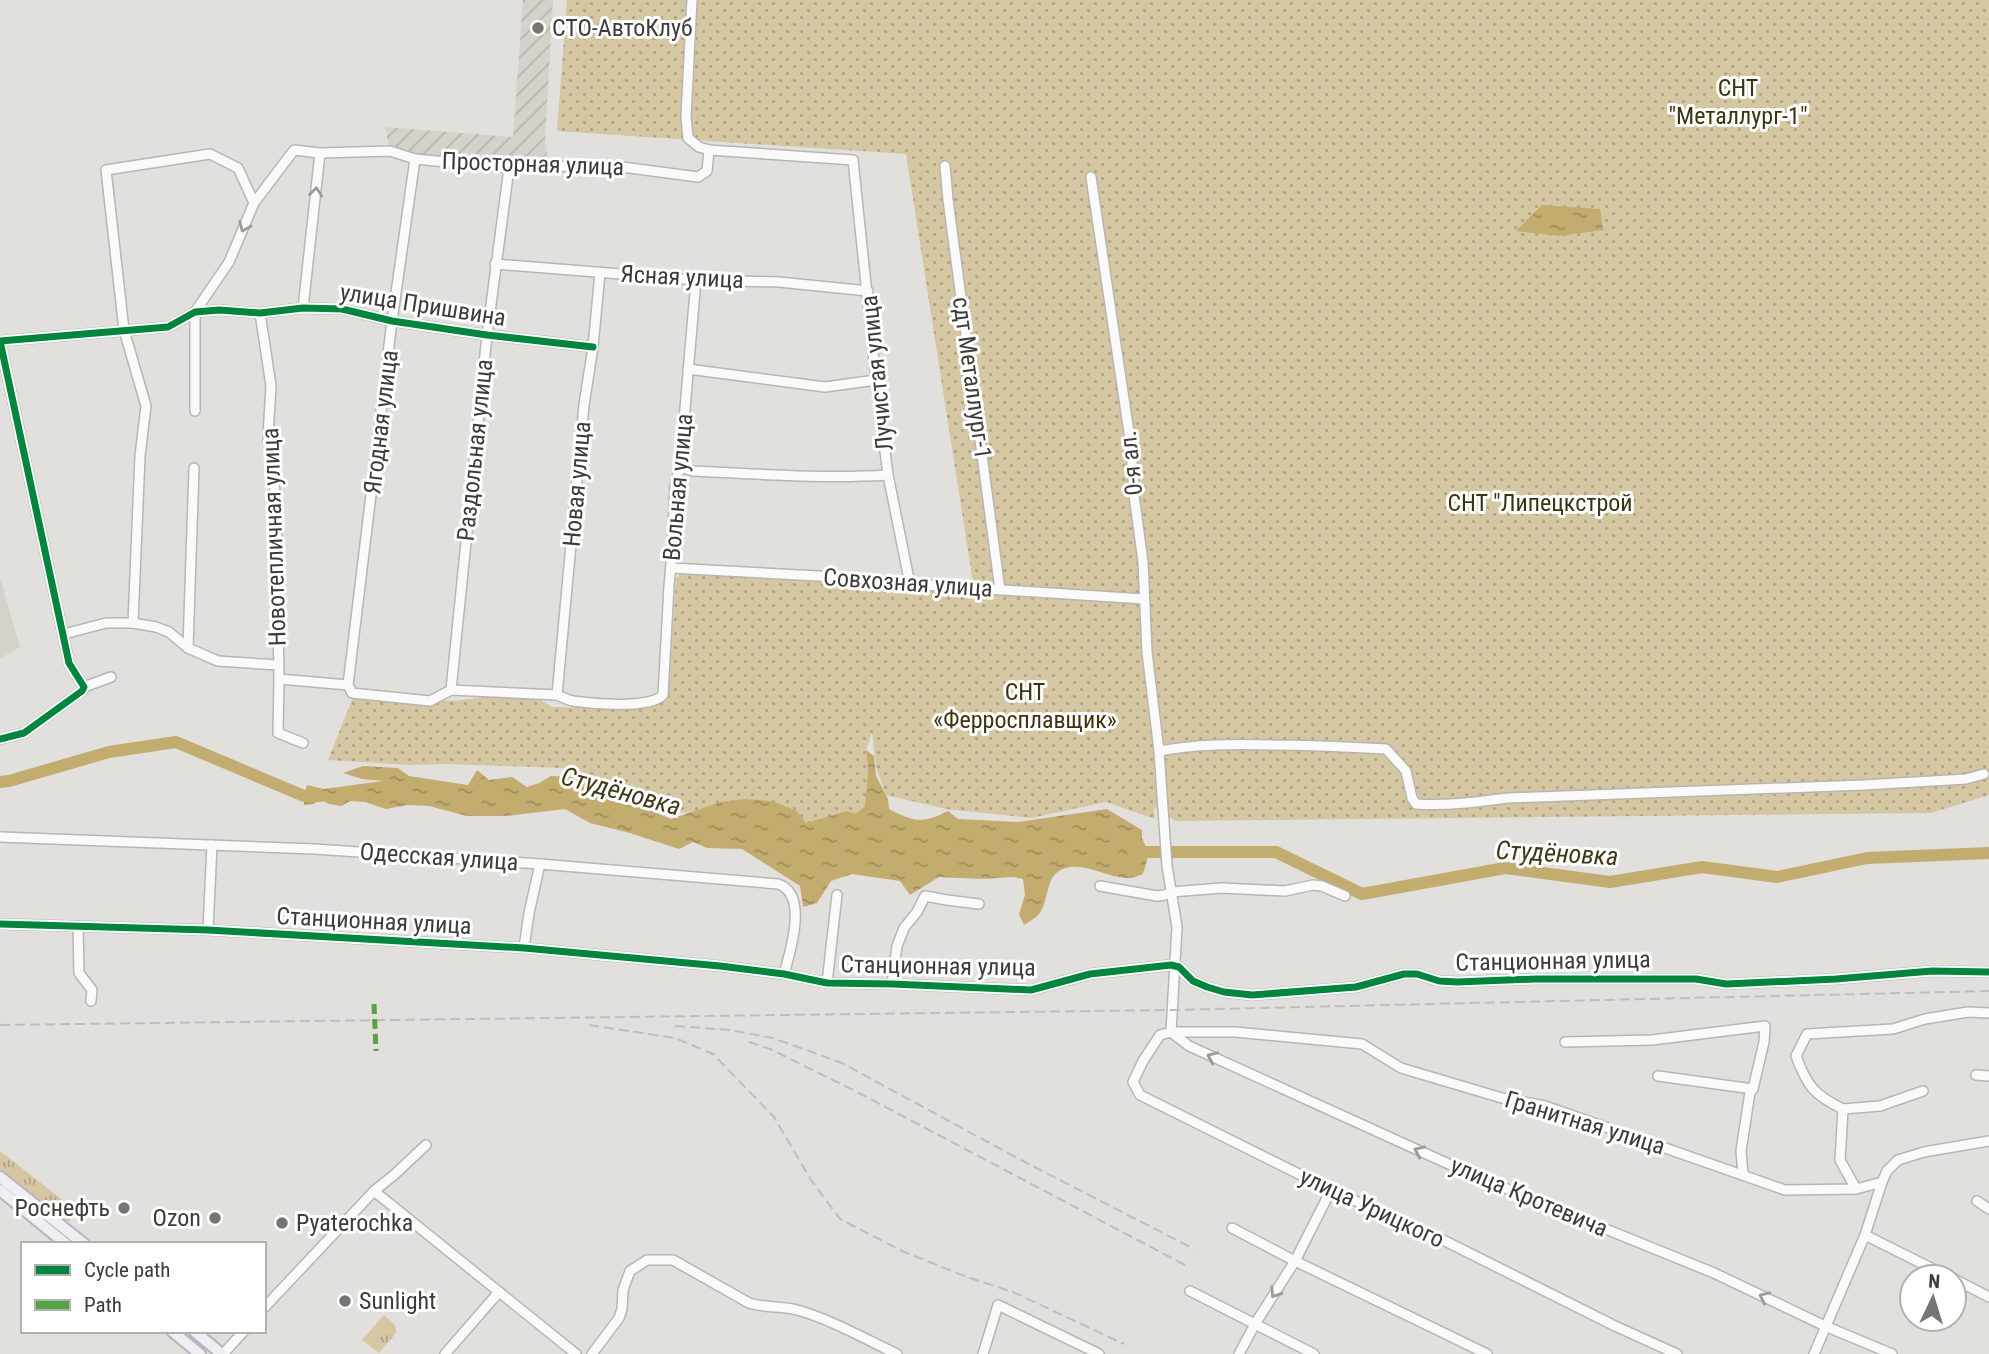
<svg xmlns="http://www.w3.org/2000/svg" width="1989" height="1354" font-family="'Roboto Condensed',sans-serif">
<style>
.built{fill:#d5d2cb}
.industrial{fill:url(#industrial-furrows)}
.grass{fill:url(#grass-tufts)}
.garden{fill:url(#garden-dots)}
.water{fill:url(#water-ripples)}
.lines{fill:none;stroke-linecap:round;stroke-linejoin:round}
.river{stroke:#c2ac6e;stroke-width:12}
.minor-casing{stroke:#b7b6b3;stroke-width:12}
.major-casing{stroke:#b9b4bd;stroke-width:14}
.minor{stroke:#fbfafa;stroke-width:9}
.major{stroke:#f0eef2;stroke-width:10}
.rail{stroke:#bebebe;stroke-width:2;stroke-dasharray:10 5;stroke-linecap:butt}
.quiet{stroke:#54a645;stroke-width:5;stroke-dasharray:10 5;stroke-linecap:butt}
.cycleway-casing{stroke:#fff;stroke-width:11}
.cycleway{stroke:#00873e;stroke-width:7}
.oneway{stroke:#9c9b9a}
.poi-dot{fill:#777573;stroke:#fff;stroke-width:2.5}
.labels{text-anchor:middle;stroke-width:6;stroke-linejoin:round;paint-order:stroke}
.poi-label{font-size:24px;fill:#3d3c3a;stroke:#fff;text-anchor:start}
.park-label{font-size:24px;fill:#3f320c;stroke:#fff}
.street-label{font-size:24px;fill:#3d3c3a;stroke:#fff}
.water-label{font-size:26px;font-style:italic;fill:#443712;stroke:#fff}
</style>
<defs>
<pattern id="industrial-furrows" width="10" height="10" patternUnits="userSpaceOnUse" patternTransform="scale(1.75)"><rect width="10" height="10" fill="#d5d2cb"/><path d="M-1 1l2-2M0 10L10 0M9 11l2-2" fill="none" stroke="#b8b5af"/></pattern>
<pattern id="grass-tufts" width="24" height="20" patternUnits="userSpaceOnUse" patternTransform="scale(1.75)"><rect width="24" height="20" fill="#d5c7a1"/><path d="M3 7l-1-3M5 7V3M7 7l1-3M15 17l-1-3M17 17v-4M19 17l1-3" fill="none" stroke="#aea384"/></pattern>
<pattern id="garden-dots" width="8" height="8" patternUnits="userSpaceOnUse" patternTransform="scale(1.75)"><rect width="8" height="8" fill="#d5c7a1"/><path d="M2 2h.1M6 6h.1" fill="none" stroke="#aea384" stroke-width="1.8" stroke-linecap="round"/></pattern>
<pattern id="water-ripples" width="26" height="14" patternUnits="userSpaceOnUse" patternTransform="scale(1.75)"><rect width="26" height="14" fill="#c2ac6e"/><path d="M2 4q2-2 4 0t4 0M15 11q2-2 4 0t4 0" fill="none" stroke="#9f8d5b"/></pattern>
</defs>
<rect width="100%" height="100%" fill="#e2e0dd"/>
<polygon class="built" points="0,578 20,647 0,659"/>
<polygon class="industrial" points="523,0 553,0 545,140 549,167 509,168 390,151 385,127 513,137"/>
<g class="grass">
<polygon points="0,1151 78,1212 69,1221 64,1220 0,1169"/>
<polygon points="384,1315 395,1325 396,1333 379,1353 362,1340"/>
</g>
<polygon class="garden" points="567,0 1989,0 1989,795 1931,813 1175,821 1154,807 1155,819 1106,802 1031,818 946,809 886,795 876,767 872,733 866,750 868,770 866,805 855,814 805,823 733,801 690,813 648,809 561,768 449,764 410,765 328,760 353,697 456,701 487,696 537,698 552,707 645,708 668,700 676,579 684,570 974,589 906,154 557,131"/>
<g class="water">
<polygon points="1542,205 1600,209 1603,230 1559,236 1516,231"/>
<path d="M866,750L874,756L876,776L888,799L889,809C914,822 922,824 948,811L958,819L1018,822L1107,809L1142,830V838L1149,853L1143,874C1116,888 1090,859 1063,869C1046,875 1049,898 1041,911C1038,917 1030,921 1024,925L1019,914L1025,895L1023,879L1014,877L980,879L939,877L910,895L900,881L852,874L831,881L817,903L803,907L800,886L742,849L707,848L693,842L679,849L630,833L590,823L565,809L506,816H467L429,806L408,805L386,809L365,802L350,801L342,806L329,804L321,800L313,804L304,805V796L307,785L324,789L383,781L362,779L343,773L363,766L398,768L409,776L468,785L477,770L489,780L512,777L527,787L539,783L551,776L577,777L614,802L648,809L671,819L721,802L744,799L772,801L797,811L806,823L847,811L855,814L865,806L868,770Z"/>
</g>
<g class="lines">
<g class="river">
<polyline points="0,782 9,781 109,752 176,742 304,796 320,796"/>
<polyline points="1133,852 1161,852"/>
<polyline points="1172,852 1276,852 1362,894 1505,868 1610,882 1702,867 1777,877 1867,858 1989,853"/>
</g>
<g class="minor-casing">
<g id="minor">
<polyline points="692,0 686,117 688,138 699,147 709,150 853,160 876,380 888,475 910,584"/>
<polyline points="945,166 948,200 1000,590"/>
<polyline points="1091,177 1131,446 1134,495 1143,562 1147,652 1159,751 1167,866 1177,927 1171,1032"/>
<polyline points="495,264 696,280 779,282 868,291"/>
<polyline points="303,308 320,153"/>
<polyline points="260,313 271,386 268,436 276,500 279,679 278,733 303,743"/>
<polyline points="688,369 825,387 876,380"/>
<polyline points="195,411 195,312 229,262 254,203 294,150 320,153 390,151 415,159 509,168 607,165 698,177 707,171 709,150"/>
<path d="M680,467L693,471C758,474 823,479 888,475"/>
<polyline points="671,568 818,576 910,584 1144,599"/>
<polyline points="133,623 140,456 146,406 124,330 106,170 210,154 238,168 254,203"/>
<polyline points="64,634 106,623 133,623 156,627 169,632 188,648 218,661 278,665"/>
<polyline points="188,648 194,468"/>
<path d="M279,679L348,685L352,693L430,701L451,690L557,695C562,697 568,700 573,701C593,704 649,709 663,695L669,586L672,552L675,485L680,467L696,280"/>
<polyline points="348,685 392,321 415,159"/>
<polyline points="84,687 111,677"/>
<polyline points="451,690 487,335 509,168"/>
<polyline points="557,695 584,405 593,347 600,273"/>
<polyline points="0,739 24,733 82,691 84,687 69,663 0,341 168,327 195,312 219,310 260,313 303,308 342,309 392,321 487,335 593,347"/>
<path d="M1159,751C1197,744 1234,744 1272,745C1311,745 1348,747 1386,749L1406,771L1412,798L1416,804C1447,806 1478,802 1508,798L1864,785L1966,779L1984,774"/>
<path d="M0,837L314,849L540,864L778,884C809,894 790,952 784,974"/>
<polyline points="1100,886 1157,896 1165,895 1171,892 1222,888 1285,891 1313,885 1322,886 1345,896"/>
<polyline points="0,924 208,930 524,948 720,966 784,974 827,983 892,984 1031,990 1090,974 1171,965 1179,967 1193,981 1207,987 1224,992 1252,995 1356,987 1404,974 1417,974 1439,981 1457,982 1535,979 1696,979 1726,984 1836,979 1932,971 1989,972"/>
<polyline points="78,926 79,973 92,990 91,1001"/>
<polyline points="208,930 212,845"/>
<polyline points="524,948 529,913 540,864"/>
<polyline points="827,983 837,895"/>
<polyline points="892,984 897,946 904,928 917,912 925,896 947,900 979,904"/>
<polyline points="1171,1032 1189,1046 1475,1176 1714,1273 1825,1326 1892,1354"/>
<polyline points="1565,1042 1652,1040 1765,1026 1764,1042 1753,1089 1750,1092 1741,1151 1743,1174"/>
<polyline points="1976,1075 1989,1076"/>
<polyline points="1658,1076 1753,1089"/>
<polyline points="1843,1109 1880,1106 1923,1091"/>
<path d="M1856,1189L1840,1160L1843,1109C1814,1095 1807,1086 1796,1056L1807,1034L1893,1029L1925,1019L1968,1012L1989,1013"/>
<polyline points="374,1191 576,1354"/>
<polyline points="1977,1201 1989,1209"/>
<polyline points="1232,1228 1295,1261 1487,1354"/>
<polyline points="1865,1235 1949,1277"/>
<polyline points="1954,1279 1989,1297"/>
<polyline points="1190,1291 1314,1354"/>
<polyline points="264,1308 374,1191 394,1175 426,1145"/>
<polyline points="223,1354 244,1331"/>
<polyline points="445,1354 499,1292"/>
<path d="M592,1354L619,1318L622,1309L623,1290L630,1271L647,1260H673L749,1303C765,1308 782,1306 797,1310C828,1318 867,1340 897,1354"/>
<polyline points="983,1354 998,1305 1099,1354"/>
<polyline points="1239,1354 1255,1324 1295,1261 1331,1190"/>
<polyline points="1677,1354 1615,1326 1439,1238 1331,1190 1140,1095 1133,1082 1143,1061 1160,1035 1171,1032 1235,1032 1362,1044 1401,1068 1502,1098 1545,1106 1785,1190 1856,1189 1882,1182 1887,1171 1898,1160 1924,1152 1989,1141"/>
<polyline points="1814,1354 1865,1235 1882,1182"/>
</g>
</g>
<g class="major-casing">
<g id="major">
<polyline points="0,1177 84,1244"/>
<polyline points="0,1190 66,1244"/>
<polyline points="172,1331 200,1354"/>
<polyline points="194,1331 222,1354"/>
</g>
</g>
<use href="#minor" class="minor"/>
<use href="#major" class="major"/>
<g class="rail">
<polyline points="0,1025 1173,1010 1989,991"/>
<polyline points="589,1025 675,1038 713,1054 774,1117 811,1180 840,1219 902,1251 967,1277 1013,1292 1124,1344"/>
<polyline points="675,1026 730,1030 773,1038 842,1063 1019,1159 1194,1249"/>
<polyline points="749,1042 770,1049 859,1093 1185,1265"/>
</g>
<polyline class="quiet" points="374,1004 376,1051"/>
<g class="cycleway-casing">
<g id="cycleway">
<polyline points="0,739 24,733 82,691 84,687 69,663 0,341 168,327 195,312 219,310 260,313 303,308 342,309 392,321 487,335 593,347"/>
<polyline points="0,924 208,930 524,948 720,966 784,974 827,983 892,984 1031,990 1090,974 1171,965 1179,967 1193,981 1207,987 1224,992 1252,995 1356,987 1404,974 1417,974 1439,981 1457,982 1535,979 1696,979 1726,984 1836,979 1932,971 1989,972"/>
</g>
</g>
<use href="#cycleway" class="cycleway"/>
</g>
<defs><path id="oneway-chevron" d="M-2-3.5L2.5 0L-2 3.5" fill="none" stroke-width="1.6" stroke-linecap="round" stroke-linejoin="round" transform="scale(1.75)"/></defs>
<g class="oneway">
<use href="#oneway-chevron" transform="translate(316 192) rotate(-84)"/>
<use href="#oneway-chevron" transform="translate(244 227) rotate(113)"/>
<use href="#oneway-chevron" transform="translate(1212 1057) rotate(-156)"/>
<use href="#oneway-chevron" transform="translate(1419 1151) rotate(-156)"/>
<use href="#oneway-chevron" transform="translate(1275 1293) rotate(123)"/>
<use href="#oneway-chevron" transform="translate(1764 1297) rotate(-155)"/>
</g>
<g class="poi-dot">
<circle cx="538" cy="28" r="7"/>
<circle cx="124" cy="1208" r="7"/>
<circle cx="215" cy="1218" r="7"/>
<circle cx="282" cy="1223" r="7"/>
<circle cx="345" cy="1301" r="7"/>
</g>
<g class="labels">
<g class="poi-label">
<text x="552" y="36">СТО-АвтоКлуб</text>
<text x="110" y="1216" text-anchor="end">Роснефть</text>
<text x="201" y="1226" text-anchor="end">Ozon</text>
<text x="296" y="1231">Pyaterochka</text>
<text x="359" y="1309">Sunlight</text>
</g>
<g class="park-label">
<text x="1738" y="96">СНТ<tspan x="1738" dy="28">"Металлург-1"</tspan></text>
<text x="1540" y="511">СНТ "Липецкстрой</text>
<text x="1025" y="700">СНТ<tspan x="1025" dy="28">«Ферросплавщик»</tspan></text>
</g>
<g class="street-label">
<text transform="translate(533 164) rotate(2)" y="8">Просторная улица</text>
<text transform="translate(682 277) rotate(3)" y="8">Ясная улица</text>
<text transform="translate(423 305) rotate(9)" y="8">улица Пришвина</text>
<text transform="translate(877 373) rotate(-96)" y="8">Лучистая улица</text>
<text transform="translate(972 378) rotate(82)" y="8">сдт Металлург-1</text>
<text transform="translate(381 422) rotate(-83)" y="8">Ягодная улица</text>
<text transform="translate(475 450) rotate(-84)" y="8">Раздольная улица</text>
<text transform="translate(1131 463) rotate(-96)" y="8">0-я ал.</text>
<text transform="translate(577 484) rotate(-85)" y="8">Новая улица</text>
<text transform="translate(678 487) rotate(-85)" y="8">Вольная улица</text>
<text transform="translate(274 537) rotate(-92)" y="8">Новотепличная улица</text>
<text transform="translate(908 583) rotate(4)" y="8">Совхозная улица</text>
<text transform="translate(439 857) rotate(4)" y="8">Одесская улица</text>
<text transform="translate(374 921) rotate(3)" y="8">Станционная улица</text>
<text transform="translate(1553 961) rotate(-1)" y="8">Станционная улица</text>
<text transform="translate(938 966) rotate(1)" y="8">Станционная улица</text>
<text transform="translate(1585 1123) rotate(17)" y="8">Гранитная улица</text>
<text transform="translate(1529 1197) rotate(23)" y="8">улица Кротевича</text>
<text transform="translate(1372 1208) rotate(25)" y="8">улица Урицкого</text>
</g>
<g class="water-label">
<text transform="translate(621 791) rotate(15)" y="9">Студёновка</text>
<text transform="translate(1557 853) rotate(3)" y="9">Студёновка</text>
</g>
</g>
<rect x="21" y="1242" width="245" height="91" fill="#ffffff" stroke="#b1b1b0" stroke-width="2"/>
<rect x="35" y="1265" width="35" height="10" fill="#00873e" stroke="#b1b1b0" stroke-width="2"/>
<text x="84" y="1277" font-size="21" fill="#3d3c3a">Cycle path</text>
<rect x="35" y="1300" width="35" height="10" fill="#54a645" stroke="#b1b1b0" stroke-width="2"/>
<text x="84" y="1312" font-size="21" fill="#3d3c3a">Path</text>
<g transform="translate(1933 1298) rotate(4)"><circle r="33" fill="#ffffff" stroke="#b1b1b0" stroke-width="2"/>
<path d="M0-5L12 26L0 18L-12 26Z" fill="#777573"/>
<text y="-10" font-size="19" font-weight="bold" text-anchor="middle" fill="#3d3c3a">N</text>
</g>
</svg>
